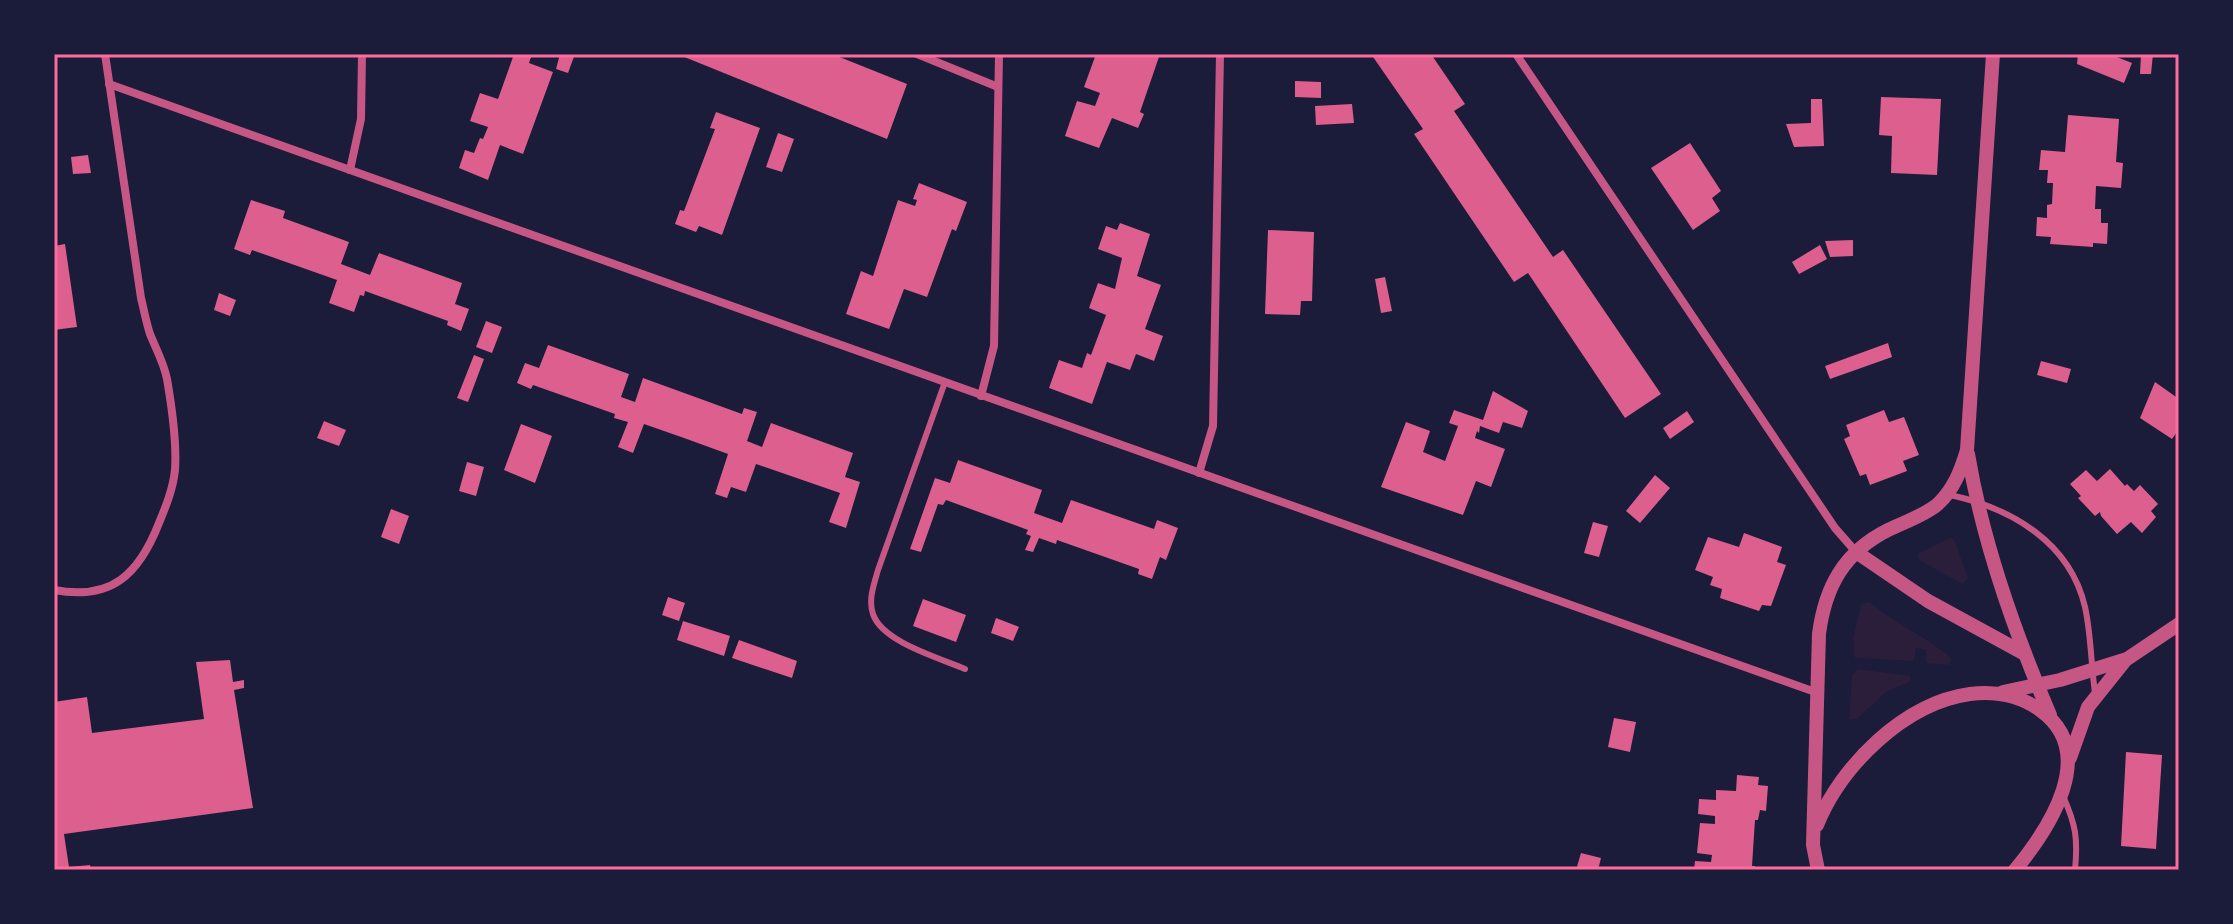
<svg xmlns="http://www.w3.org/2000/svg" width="2233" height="924" font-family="'Fira Sans Condensed',sans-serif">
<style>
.green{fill:#2a1e3b}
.building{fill:#dd5f8e}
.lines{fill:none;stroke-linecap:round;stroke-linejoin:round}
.service{stroke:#c65784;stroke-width:6}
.minor{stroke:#c65784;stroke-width:8}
.tertiary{stroke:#c65784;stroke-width:14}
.neatline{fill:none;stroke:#ff6b9d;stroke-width:3}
</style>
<rect width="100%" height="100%" fill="#1b1b3a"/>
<g class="green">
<polygon points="1950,538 1954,539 1968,578 1962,584 1919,560 1918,554"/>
<path d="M1869,602C1895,624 1926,636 1951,658L1949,665L1926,663V650L1916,648L1914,661L1855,658L1853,639L1861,604Z"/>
<polygon points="1858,669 1910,676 1911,681 1886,692 1858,718 1849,720 1852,675"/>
</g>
<g class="building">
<polygon points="504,54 532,54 529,63 553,72 523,154 500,145 488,180 459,168 465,150 474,153 480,138 483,139 488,127 470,121 480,93 498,99 513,57"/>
<polygon points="560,54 575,54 568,73 556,69"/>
<polygon points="677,54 832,54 907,84 887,139"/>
<polygon points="1096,54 1160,54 1140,112 1144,114 1138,128 1112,118 1099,148 1065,136 1077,101 1095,106 1100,93 1084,87"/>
<polygon points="1371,54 1431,54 1465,104 1454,111 1553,257 1563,250 1661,394 1625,418 1528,273 1514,282 1414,134 1423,129"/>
<polygon points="2078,54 2109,54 2132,63 2124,83 2077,64"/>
<polygon points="2141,54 2153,54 2151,74 2140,74"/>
<polygon points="1295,81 1321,82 1321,98 1295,97"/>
<polygon points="1881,97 1941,99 1937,175 1891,173 1892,136 1879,135"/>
<polygon points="1811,99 1822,99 1824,146 1794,147 1786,124 1811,123"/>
<polygon points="1352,104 1354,123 1316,125 1315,106"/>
<polygon points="716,112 760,128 722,235 699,226 696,232 675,224 680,210 684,211 715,129 710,128"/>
<polygon points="2068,115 2119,119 2116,162 2123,163 2121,188 2096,186 2095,209 2101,209 2101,223 2108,223 2107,244 2093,243 2093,247 2050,244 2051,237 2036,236 2037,217 2047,218 2047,205 2052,204 2053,183 2047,183 2048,170 2039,170 2041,150 2065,152"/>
<polygon points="778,133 794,139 782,172 766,167"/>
<polygon points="1690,143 1721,191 1712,198 1720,211 1693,230 1651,168"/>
<polygon points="88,155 91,173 73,174 71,157"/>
<polygon points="919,183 967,202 956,231 952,229 927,297 904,289 889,329 846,314 861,271 873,276 898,200 915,206 917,200 913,199"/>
<polygon points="251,200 285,211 283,218 349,242 341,264 370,275 379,253 462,283 455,304 469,309 461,331 447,325 448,321 365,291 364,296 360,295 354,312 329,303 337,280 252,250 250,255 234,249"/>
<polygon points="1120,223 1150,234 1137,276 1161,285 1145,329 1163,336 1154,361 1136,354 1130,370 1107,362 1092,404 1049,388 1059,360 1082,368 1087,353 1091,355 1106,315 1089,308 1098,283 1115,289 1122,258 1098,249 1106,226 1117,230"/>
<polygon points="1268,230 1314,232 1312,301 1301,301 1300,315 1265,314"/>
<polygon points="1853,240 1853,256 1830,257 1825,241"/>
<polygon points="65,244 77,327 54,330 54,246"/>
<polygon points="1820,245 1827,259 1799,274 1792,262"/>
<polygon points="1385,277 1392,311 1381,313 1375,279"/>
<polygon points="219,293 236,300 230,316 214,310"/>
<polygon points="486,321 502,327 492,353 476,347"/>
<polygon points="1888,343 1892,357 1830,379 1825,366"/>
<polygon points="548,345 629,374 621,397 635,402 643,378 742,414 744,408 757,412 747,441 762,447 771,423 853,453 845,477 860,482 846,528 829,522 840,493 756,464 746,492 731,487 727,498 715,494 728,454 684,438 644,424 633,453 618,447 628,422 614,418 615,414 533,385 531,389 517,383 525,363 539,368"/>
<polygon points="474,355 484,359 468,402 457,398"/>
<polygon points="2041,361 2071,369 2067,383 2037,375"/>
<polygon points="2155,382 2179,399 2179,429 2172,439 2140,418"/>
<polygon points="1493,391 1528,411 1522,428 1503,422 1499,433 1480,426 1479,433 1477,431 1475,438 1505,449 1491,487 1476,481 1463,515 1381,487 1406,422 1430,431 1423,452 1445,461 1458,426 1449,423 1454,410 1483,420"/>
<polygon points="1884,410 1889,422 1904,417 1919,455 1903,461 1907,471 1870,485 1866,474 1860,476 1844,439 1850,436 1846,425"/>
<polygon points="1687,411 1694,422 1670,439 1663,428"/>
<polygon points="324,421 346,430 339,446 317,438"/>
<polygon points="521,424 552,436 535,483 504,470"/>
<polygon points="958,460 1042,490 1034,513 1062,523 1071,500 1154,529 1157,520 1178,528 1166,560 1160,557 1152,579 1138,574 1139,569 1057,540 1056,544 1039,538 1033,552 1025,550 1031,536 1026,534 1028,530 946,500 943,505 938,504 921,552 910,549 935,478 950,483"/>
<polygon points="467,462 484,467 476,496 459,491"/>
<polygon points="2110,469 2125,486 2127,484 2134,491 2140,485 2158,504 2151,511 2156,517 2142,533 2131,522 2117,534 2101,516 2100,512 2095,516 2078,498 2081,496 2070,484 2086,470 2097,481"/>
<polygon points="1655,475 1670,488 1640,523 1626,511"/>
<polygon points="391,509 409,516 399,544 381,537"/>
<polygon points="1593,522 1608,526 1599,557 1584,553"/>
<polygon points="1744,533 1782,547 1777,562 1786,565 1771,606 1762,605 1759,611 1720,598 1722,589 1710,585 1713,577 1695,570 1708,537 1739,547"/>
<polygon points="668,597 685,603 679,621 662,615"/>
<polygon points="923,599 966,615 956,642 913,626"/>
<polygon points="996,618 1019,627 1013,641 991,633"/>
<polygon points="683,621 730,636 724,656 677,640"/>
<polygon points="739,640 797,661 792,678 732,658"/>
<polygon points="230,660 233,682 244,680 244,688 234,690 253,808 64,834 69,867 90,865 91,870 55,870 54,702 87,697 92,733 204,719 196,662"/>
<polygon points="1614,718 1636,722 1630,752 1608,747"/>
<polygon points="2126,752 2162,755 2156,849 2121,846"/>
<polygon points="1737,775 1759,777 1758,785 1768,786 1766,811 1760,810 1758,820 1755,820 1752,866 1755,866 1755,870 1694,870 1695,861 1711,862 1712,855 1697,853 1700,823 1715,824 1715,816 1698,814 1699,799 1716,800 1716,790 1736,791"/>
<polygon points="1581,853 1601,858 1598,870 1576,870"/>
</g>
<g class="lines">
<g class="service">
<path d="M945,382L878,570C874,584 868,600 873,614C882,642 940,658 965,669"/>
<path d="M1950,495C2011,508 2070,542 2085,607C2091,634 2091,664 2095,693"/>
<path d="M2063,796C2076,825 2078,839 2075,870"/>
</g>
<g class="minor">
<polyline points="917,54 998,87"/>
<polyline points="1516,54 1835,528 1856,552"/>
<polyline points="109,84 1818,693"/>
<polyline points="350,170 361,119 362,54"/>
<polyline points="981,396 994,346 999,54"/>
<polyline points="1199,473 1213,426 1220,54"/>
<path d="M54,590C112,601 139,574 159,523C166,506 173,489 175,470C177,441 172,408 167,379C164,363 156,349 150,334C146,322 144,310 141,298L105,54"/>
</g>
<g class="tertiary">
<path d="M1968,454C1983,544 2014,631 2050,715"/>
<polyline points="1856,552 1928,601 2025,654"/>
<polyline points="2003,692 2060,680 2127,659 2179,624"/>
<polyline points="2070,758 2088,707 2124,662"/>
<path d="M1817,825C1841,766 1904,703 1970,694C1995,691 2019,695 2040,710C2100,752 2049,829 2015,870"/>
<path d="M1818,870L1813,845L1819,634C1825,587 1844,552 1888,530C1904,522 1924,516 1938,504C1954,489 1961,470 1967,450L1993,54"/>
</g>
</g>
<rect width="2233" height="924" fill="none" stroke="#1b1b3a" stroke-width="112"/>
<rect x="56" y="56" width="2121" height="812" class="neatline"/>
</svg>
